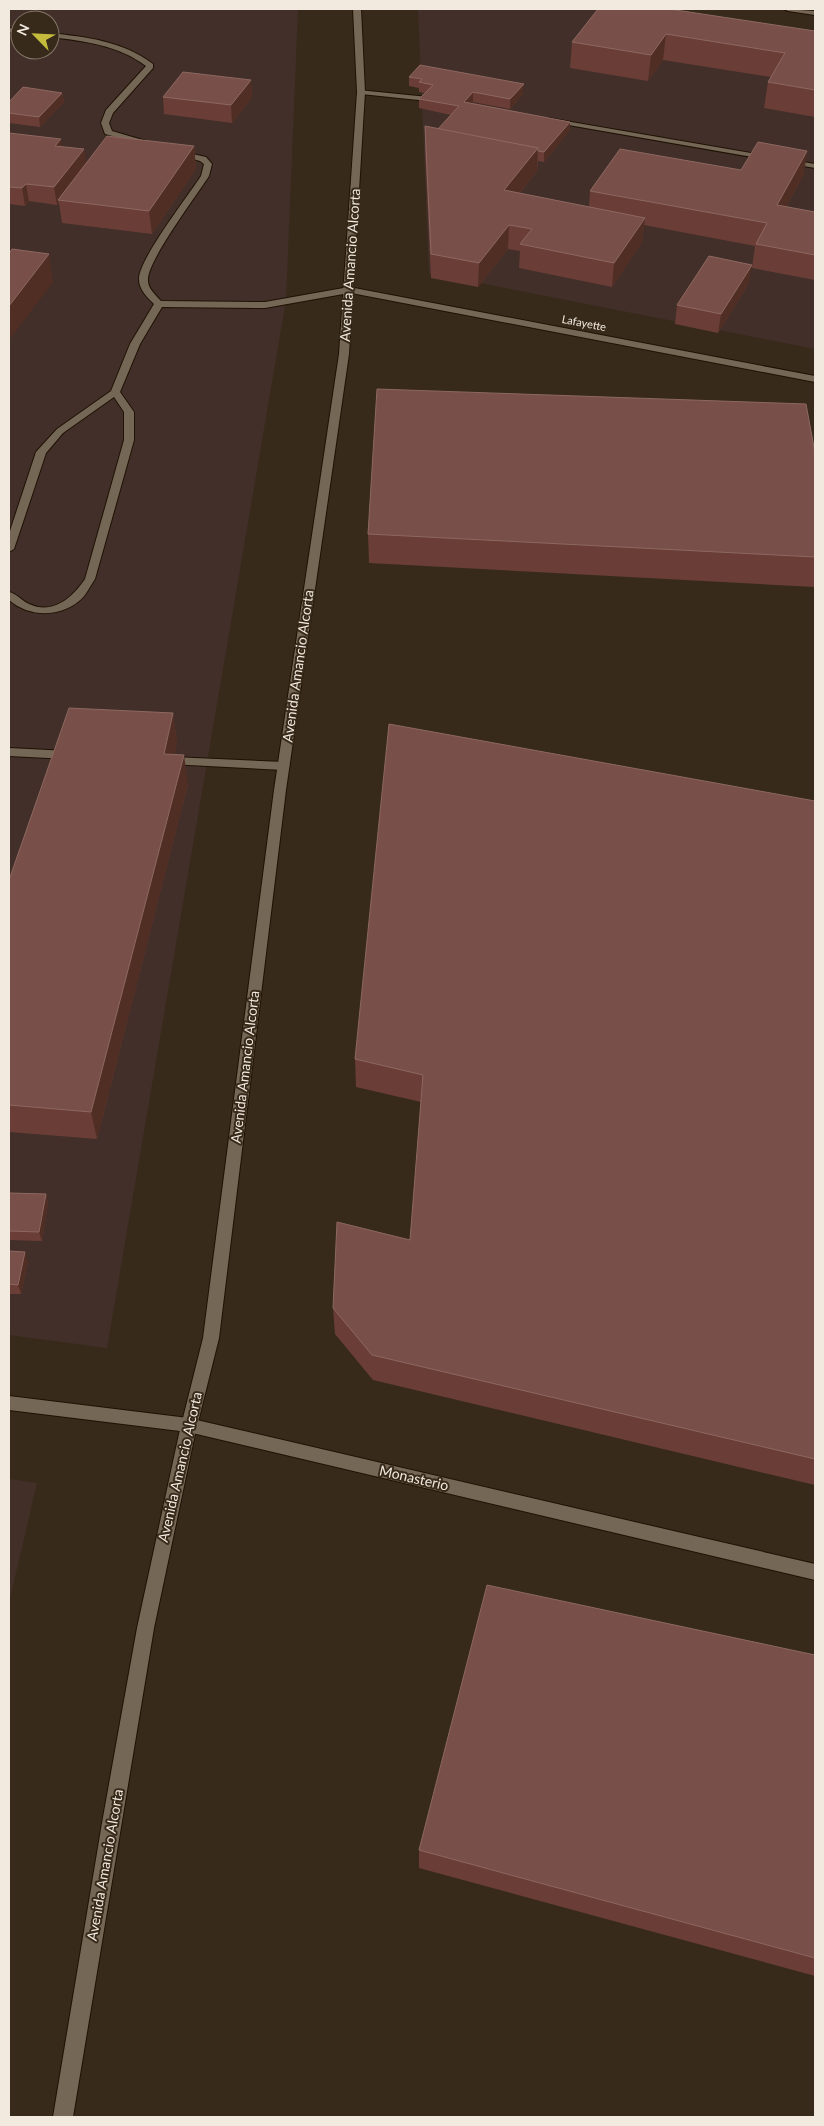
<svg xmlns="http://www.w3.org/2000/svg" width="824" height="2126" font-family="Lato,sans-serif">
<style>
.industrial{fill:#422f28}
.medical{fill:#422f29;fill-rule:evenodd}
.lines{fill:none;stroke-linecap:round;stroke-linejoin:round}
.service-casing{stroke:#1e1204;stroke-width:2}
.minor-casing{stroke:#1e1204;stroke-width:2}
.secondary-casing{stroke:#1e1204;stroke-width:2}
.service{fill:#756755;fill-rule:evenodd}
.minor{fill:#756755;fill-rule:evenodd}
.secondary{fill:#756755;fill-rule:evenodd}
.wall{fill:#6a3e37}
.shaded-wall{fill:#502e24}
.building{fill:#795049;stroke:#8c6860}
.labels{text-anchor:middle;stroke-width:4;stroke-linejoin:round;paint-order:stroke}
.far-street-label{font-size:11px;fill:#f2eadf;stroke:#372a1a}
.street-label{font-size:14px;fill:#f2eadf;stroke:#372a1a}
</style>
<rect width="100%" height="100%" fill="#372a1a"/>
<polygon class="industrial" points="9,1479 37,1483 9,1603"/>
<g class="medical">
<path d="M9,9H298L286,300L107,1348L9,1335ZM20,20H50V50H20Z"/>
<polygon points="418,9 631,9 815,36 815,349 429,273"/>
</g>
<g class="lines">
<g class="service-casing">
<g id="service">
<polygon points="9,28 20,29 20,33 9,32"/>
<path d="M50,33C86,37 123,41 153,64V68L113,113L109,123L112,131L146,141V145L105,134L101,123L106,110L146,66C118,45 84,41 50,37Z"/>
<polygon points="358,90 428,97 432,99 428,101 361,94 358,94"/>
<polygon points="548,118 815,164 815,168 551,122 547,120"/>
<path d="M175,150L206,157L212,164L209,176C197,195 148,260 148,279C147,288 156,295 161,301L265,302L349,287L354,290L349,293L265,308L162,307L140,344L120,392L134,412V440L95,579C90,586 86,596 79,601C58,618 29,617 9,600V592C16,593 22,601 29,604C53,615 72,598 85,579L124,440V412L114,397L63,433L46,453L14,549L9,552V534L36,452L57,429L111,391L130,344L154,304C148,298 138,289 139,278C140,258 188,196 201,176L204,164L200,161L175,154Z"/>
<polygon points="9,748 68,751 74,755 68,759 9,756"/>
<polygon points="173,757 284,762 290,766 284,770 169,764 167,761"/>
</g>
</g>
<g class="minor-casing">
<g id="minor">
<polygon points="349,287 815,376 815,382 346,292 346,288"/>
<polygon points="9,1396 188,1418 815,1564 815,1580 188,1432 9,1410"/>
</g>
</g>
<g class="secondary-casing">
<g id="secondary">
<polygon points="353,9 361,9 365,92 349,354 286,790 219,1338 195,1434 154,1628 73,2117 53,2117 102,1823 137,1628 179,1434 203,1338 274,790 339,354 357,92"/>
<polygon points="784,9 815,11 815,15 788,11"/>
</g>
</g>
<use href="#service" class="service"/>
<use href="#minor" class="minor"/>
<use href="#secondary" class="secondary"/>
</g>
<g class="wall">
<polygon points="598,9 815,31 815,117 764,108 768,82 771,77 663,60 648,81 570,68 572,42"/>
<polygon points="409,77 523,94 510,109 473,102 472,103 570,122 569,131 544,162 538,161 537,171 520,193 589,207 590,191 741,170 804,174 786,207 815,212 815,280 752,268 755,246 644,225 642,242 612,287 519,268 520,251 508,249 478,287 431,278 425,150 425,126 438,129 451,115 419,108 419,99 425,93 419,92 419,88 409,86"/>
<polygon points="251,80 252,97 232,123 164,114 163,97"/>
<polygon points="62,93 64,102 40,127 9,123 9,102"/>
<polygon points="9,133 62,147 84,149 86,163 194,146 196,169 152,234 62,223 59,203 57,205 29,201 25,206 9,204"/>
<polygon points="749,283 718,333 675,324 677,305"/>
<polygon points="815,453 815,587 369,563 368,534"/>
<polygon points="173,713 177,743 174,754 188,784 97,1139 9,1132 9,880"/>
<polygon points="815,801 815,1485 373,1380 335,1334 333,1308 410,1240 421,1102 356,1087 355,1059"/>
<polygon points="9,1193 46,1194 48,1204 42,1241 9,1240"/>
<polygon points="9,1251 28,1262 21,1294 9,1294"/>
<polygon points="815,1655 815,1976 419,1868 419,1850"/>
</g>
<g class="shaded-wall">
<polygon points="666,34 663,60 648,81 651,55"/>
<polygon points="251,80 252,97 232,123 231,105"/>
<polygon points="524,84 523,94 510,109 510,99"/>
<polygon points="473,92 473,102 464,111 464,102"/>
<polygon points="62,93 64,102 40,127 39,117"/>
<polygon points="570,122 569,131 544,162 544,152"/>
<polygon points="61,139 63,157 55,146"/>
<polygon points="194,146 196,169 152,234 149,211"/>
<polygon points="538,148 537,171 503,214 504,190"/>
<polygon points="84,149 87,167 58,200 59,203 57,205 54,187"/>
<polygon points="807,151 804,174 774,229 777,205"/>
<polygon points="26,184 29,201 25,206 22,188"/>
<polygon points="645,218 642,242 612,287 614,263"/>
<polygon points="509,225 508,249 478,287 479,263"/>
<polygon points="49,254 53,282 10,339 9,332 9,306"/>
<polygon points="752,265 749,283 718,333 721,314"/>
<polygon points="173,713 177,743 168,783 164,754"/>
<polygon points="184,755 188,784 97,1139 91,1112"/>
<polygon points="46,1194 48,1204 42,1241 39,1232"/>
<polygon points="25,1252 28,1262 21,1294 18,1285"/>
</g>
<g class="building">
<polygon points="598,9 669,9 815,31 815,90 768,82 785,53 666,34 651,55 572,42"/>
<polygon points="420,65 524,84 510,99 473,92 464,102 570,122 544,152 538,151 538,148 438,129 459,106 419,99 433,85 419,82 422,79 409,77"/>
<polygon points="183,72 251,80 231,105 163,97"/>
<polygon points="23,87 62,93 39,117 9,113 9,102"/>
<polygon points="425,126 538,148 504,190 645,218 614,263 520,244 532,229 509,225 479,263 431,254"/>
<polygon points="9,133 61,139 55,146 84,149 54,187 26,184 22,188 9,187"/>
<polygon points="107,136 194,146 149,211 58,200"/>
<polygon points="758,142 807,151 777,205 815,212 815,255 756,244 767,223 590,191 620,149 741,170"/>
<polygon points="12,249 49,254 9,306 9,254"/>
<polygon points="709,256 752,265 721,314 677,305"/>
<polygon points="377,389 806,404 815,453 815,557 368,534"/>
<polygon points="69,708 173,713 164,754 184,755 91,1112 9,1105 9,880"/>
<polygon points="389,724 815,801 815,1459 372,1355 333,1308 337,1222 410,1240 423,1075 355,1059"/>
<polygon points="9,1193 46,1194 39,1232 9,1231"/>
<polygon points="9,1251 25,1252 18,1285 9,1284"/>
<polygon points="487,1585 815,1655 815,1958 419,1850"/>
</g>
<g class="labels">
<g class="far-street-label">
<text transform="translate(584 323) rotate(11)" y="4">Lafayette</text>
</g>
<g class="street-label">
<text transform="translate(350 265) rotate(-86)" y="5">Avenida Amancio Alcorta</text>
<text transform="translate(298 666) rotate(-82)" y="5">Avenida Amancio Alcorta</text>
<text transform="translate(245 1067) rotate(-83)" y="5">Avenida Amancio Alcorta</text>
<text transform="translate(180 1467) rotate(-77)" y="5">Avenida Amancio Alcorta</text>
<text transform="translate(414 1478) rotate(13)" y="5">Monasterio</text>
<text transform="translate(105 1865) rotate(-80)" y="5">Avenida Amancio Alcorta</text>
</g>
</g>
<rect width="824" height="2126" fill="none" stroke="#f2eadf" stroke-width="20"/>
<g transform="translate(35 35) rotate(294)"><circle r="24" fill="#372a1a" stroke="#827769"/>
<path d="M0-4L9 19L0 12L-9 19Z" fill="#c5bc3d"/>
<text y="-8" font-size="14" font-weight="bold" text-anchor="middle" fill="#f2eadf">N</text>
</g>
</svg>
